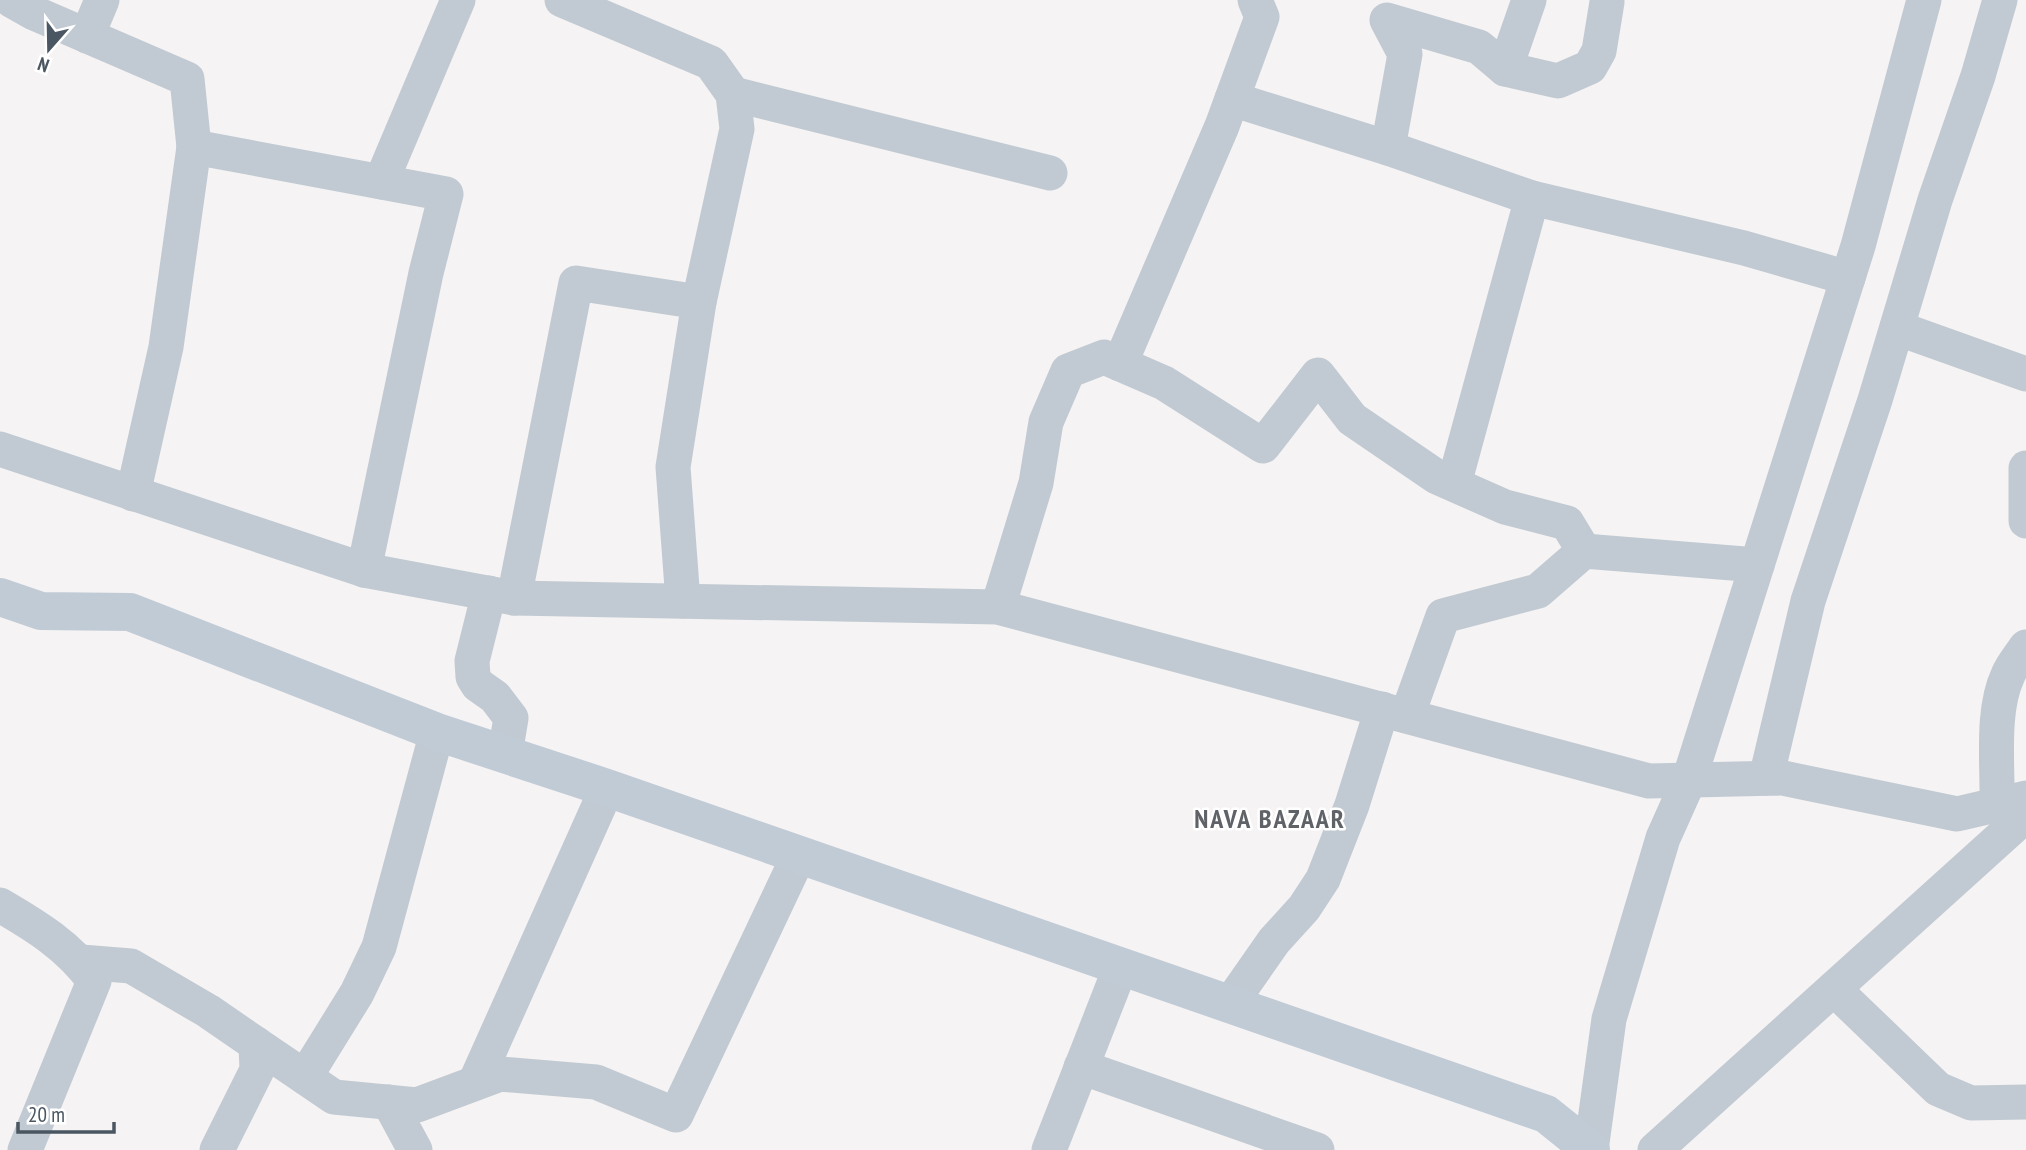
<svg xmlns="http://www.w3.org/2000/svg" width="2026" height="1150" font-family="'PT Sans Narrow',sans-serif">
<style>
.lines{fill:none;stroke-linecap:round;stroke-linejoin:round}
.street{stroke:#c1cad2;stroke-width:35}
.secondary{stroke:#c1cbd6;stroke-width:38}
.labels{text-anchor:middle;stroke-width:5;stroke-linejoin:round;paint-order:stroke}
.district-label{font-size:26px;font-weight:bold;letter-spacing:2px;fill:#5f6368;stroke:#fff}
</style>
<rect width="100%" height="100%" fill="#f5f3f3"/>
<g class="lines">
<g class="street">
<polyline points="11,0 34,13 187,79 194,147 166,347 133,494"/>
<polyline points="562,0 711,63 733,94 737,129 699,302"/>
<polyline points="87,36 102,0"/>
<polyline points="1505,69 1558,81 1590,67 1599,51 1607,2"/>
<polyline points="733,94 1050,173"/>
<polyline points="1232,99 1388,148 1532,198"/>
<polyline points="194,147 446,194 426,273 364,570"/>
<polyline points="1388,148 1405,54 1387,20 1479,47 1505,69 1529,0"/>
<polyline points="381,182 458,0"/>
<polyline points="1897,328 2026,374"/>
<polyline points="1120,364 1222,126 1262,17 1255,0"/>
<polyline points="0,449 364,570 514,598 998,607 1649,781 1783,778 1957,814 2026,798"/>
<polyline points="2026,468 2026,521"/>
<polyline points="1454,484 1532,198 1744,248 1848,278"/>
<polyline points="489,593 472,661 473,677 478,685 495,697 511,718 505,754"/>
<polyline points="514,598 576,283 699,302 673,467 683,601"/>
<polyline points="998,607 1036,483 1046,422 1068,371 1104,357 1164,383 1263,446 1318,375 1352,419 1437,477 1505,507 1567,523 1584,551"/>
<polyline points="1407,716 1443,616 1538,591 1584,551 1757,565"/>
<polyline points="1766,778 1808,601 1875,400 1935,200 1978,76 2000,0"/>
<path d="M1997,805C1998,765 1991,711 2008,675C2012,665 2020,656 2026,647"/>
<path d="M0,905C36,926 69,946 94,981L25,1150"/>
<polyline points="81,962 131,966 208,1011 256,1044 257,1070 217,1150"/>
<polyline points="1834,989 1938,1089 1971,1103 2026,1102"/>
<polyline points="1230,1004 1274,941 1304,908 1323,879 1352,805 1382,709"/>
<polyline points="256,1044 334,1097 417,1105 500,1074 596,1082 676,1115 799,855"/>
<polyline points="1081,1067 1317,1150"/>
<polyline points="305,1077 357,993 379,947 437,732"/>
<polyline points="475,1083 607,788"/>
<polyline points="389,1102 415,1150"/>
<polyline points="1049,1150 1121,966"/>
<polyline points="1591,1150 1609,1019 1663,838 1689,780 1858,246 1924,0"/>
<polyline points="1655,1150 2026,815"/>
</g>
<polyline class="secondary" points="0,597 41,611 130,612 437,732 607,788 1546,1114 1591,1150"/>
</g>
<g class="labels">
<g class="district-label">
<text x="1270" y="828">NAVA BAZAAR</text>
</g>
</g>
<g transform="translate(49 49) rotate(200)" stroke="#ffffff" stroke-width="5" paint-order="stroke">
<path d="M0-5L12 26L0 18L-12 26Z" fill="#4a5661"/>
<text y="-10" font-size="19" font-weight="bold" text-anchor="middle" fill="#4a5661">N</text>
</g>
<path d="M18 1122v10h96v-10" fill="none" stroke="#4a5661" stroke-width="3.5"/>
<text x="28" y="1122" font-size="21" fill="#4a5661" stroke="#ffffff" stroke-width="5" paint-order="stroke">20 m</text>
</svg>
